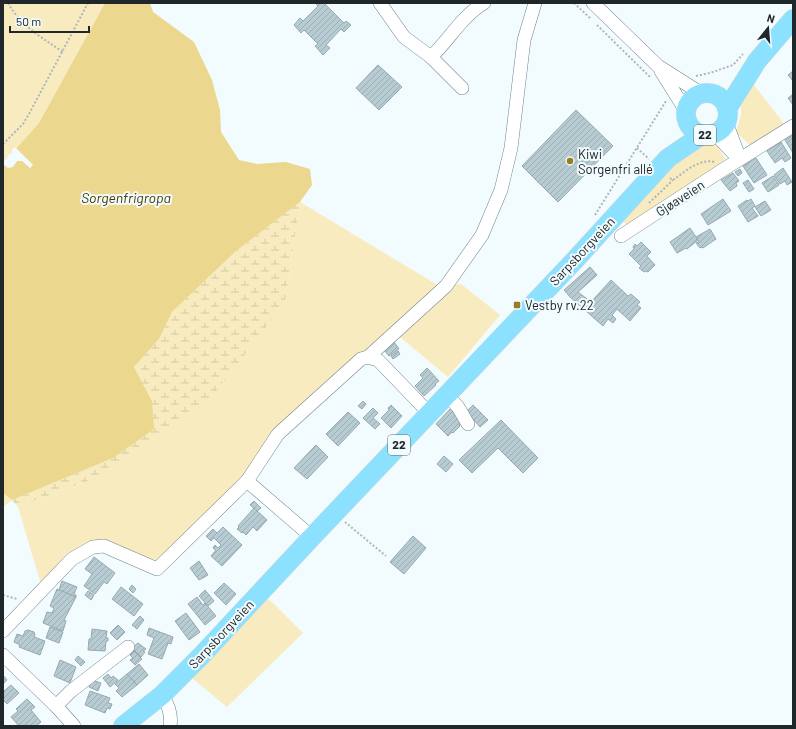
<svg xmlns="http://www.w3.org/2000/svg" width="796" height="729" font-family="Barlow,sans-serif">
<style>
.green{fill:#f8ebbf}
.wetland{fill:url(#wetland-marsh)}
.water{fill:#ecd78e}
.pier{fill:#f2fbfd}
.building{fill:url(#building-hatch);stroke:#96a9b0}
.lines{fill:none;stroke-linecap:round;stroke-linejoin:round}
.minor-casing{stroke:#72848b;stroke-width:14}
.highway-casing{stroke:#d7d8d9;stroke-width:20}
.path{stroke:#aeb6b8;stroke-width:2;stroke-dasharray:2 2;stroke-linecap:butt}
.minor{stroke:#fff;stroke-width:13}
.highway{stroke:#8be1fe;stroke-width:19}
.poi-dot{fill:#967e26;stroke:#f2fbfd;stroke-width:1.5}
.labels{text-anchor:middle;stroke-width:4;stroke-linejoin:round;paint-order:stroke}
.shield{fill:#f2fbfd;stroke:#5f6769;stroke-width:1}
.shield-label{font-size:12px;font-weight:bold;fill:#20272a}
.poi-label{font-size:13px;fill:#20272a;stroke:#f2fbfd;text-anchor:start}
.street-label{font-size:13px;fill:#20272a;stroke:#f2fbfd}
.water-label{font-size:14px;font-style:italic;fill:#493b00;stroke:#f2fbfd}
</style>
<defs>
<pattern id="wetland-marsh" width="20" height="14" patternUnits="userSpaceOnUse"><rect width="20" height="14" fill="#f8ebbf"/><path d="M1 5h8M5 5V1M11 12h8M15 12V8" fill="none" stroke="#d4caa4"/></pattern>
<pattern id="building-hatch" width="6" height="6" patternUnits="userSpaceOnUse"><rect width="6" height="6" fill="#b7cbd2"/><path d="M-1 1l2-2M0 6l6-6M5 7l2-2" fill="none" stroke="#9daeb4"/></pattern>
</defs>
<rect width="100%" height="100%" fill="#f2fbfd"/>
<g class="green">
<polygon points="3,3 105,3 39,123 7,159 3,160"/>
<polygon points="753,84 785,125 752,147 736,132 741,115 741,103"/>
<polygon points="712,143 718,147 725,159 721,164 629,224 625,224 624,220 692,144"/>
<polygon points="300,202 439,286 461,284 500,315 448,377 394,332 275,436 249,480 160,561 92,542 66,554 41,584 18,507 88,481 285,303"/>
<polygon points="3,493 12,500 3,507"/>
<polygon points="260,593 274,604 303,633 227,707 192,678"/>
</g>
<polygon class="wetland" points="300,202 285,303 206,404 88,481 18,507 12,500 113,458 152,401 134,367 159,339 172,312 236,251"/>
<polygon class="water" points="105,3 150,3 153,12 194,42 212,80 220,110 221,132 239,160 257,164 286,162 310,169 312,185 300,202 236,251 172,312 159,339 134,367 152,401 154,429 113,458 12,500 3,493 3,160 7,159 39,123"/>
<polygon class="pier" points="15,147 33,165 30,168 22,161 17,161 13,167 8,168 3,164 3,160 7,159 8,155 12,153 12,150"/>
<g class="building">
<polygon points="315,3 324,3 344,23 346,21 351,25 344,32 341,29 326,45 330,48 323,55 315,46 318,44 304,30 301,33 294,25 300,18 303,21 318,6"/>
<polygon points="378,65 402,87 379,110 356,88"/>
<polygon points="793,71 793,81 788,75"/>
<polygon points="793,94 793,105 788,98"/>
<polygon points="576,110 613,146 558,202 522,166"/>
<polygon points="793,135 793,153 785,140"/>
<polygon points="781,142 791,158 785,162 782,158 775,163 767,151"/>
<polygon points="756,158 767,175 754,183 743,166"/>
<polygon points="783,168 792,182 787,185 785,181 780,184 774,175"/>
<polygon points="740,169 742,173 738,176 735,172"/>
<polygon points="733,173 739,181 736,183 737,186 730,191 721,180"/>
<polygon points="773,176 779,185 768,192 762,183"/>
<polygon points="748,180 754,189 749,192 743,183"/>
<polygon points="723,199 731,211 708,225 701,214"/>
<polygon points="751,199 755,206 752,208 758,216 748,222 738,206 747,200 748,201"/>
<polygon points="765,201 771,210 761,216 755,207"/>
<polygon points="690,228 698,240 687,249 686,248 677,253 670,242"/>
<polygon points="710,229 716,239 703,248 702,247 700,248 696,243 699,242 696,237"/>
<polygon points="641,242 651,252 647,256 655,265 648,272 646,271 644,272 639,268 641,266 629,254 634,249 633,247 635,244 637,246"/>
<polygon points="590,267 597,275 578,292 591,302 611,280 628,296 631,294 640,302 637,305 641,308 630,321 617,309 612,315 616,319 613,323 608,319 603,326 570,297 564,290"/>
<polygon points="394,342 399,349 389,356 384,350"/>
<polygon points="398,351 400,354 393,359 391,356"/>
<polygon points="427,368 439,381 435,384 436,385 424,396 415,386 423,378 420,375"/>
<polygon points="363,401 366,404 362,409 358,406"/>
<polygon points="391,405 402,416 391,428 381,418 389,410 388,408"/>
<polygon points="473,405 488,420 480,427 473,419 472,420 466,412"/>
<polygon points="373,408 378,413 373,418 380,424 375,429 363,418"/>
<polygon points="451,408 463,420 459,425 460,426 453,433 452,432 448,436 436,424"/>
<polygon points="348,412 360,423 338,446 326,434"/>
<polygon points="501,420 538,458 523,473 498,448 472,473 459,460"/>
<polygon points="316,445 328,457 307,479 294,468"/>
<polygon points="444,456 453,464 446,472 437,464"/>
<polygon points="254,501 261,508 257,511 250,505"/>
<polygon points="254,508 267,520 257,531 253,527 246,535 243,532 242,533 237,529 239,527 238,526"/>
<polygon points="223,527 242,545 222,566 211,556 216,550 213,548 215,545 218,548 221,545 214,538 211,541 206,536 213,529 217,533"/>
<polygon points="413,536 426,548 404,574 390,562"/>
<polygon points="94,557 115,573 107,584 104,582 95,594 84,586 92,574 85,569"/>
<polygon points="199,561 208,575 199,580 190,568"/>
<polygon points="62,581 77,587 74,594 76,595 76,597 59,590"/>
<polygon points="224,583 236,594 226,605 214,593"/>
<polygon points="132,585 136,589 133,593 129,589"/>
<polygon points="121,587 143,604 134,616 112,599"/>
<polygon points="57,589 76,597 64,620 66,621 63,631 43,623 47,612 52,613 54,608 50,606"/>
<polygon points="205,590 214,601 208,606 199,596"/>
<polygon points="88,591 94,595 91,600 85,595"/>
<polygon points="197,597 203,605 205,603 216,616 205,625 188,604"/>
<polygon points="186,613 200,632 189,640 175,621"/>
<polygon points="140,616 144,620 137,629 132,625"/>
<polygon points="118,625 125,632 117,640 110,633"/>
<polygon points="50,627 63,632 59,643 46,638"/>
<polygon points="149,628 173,637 171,644 168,643 162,659 148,654 154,638 147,635"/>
<polygon points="92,629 107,631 106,638 108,638 108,641 106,641 105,651 88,650 89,639 91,639"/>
<polygon points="28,630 34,632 35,635 34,637 45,641 40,655 19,647 20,645 14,642 17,634 23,636 25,631"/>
<polygon points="138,643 146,649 143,651 145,652 141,657 132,648"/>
<polygon points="134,651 142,659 135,665 130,660 133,658 130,655"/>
<polygon points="78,656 85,662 81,666 75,660"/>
<polygon points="60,660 76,667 70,683 54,676"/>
<polygon points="139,664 148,675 137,685 127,674"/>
<polygon points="108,674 111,678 113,676 118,680 110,687 103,678"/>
<polygon points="127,674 137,685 122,697 116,691 119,688 115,684"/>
<polygon points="3,675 7,680 3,684"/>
<polygon points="91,680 101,683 98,691 89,687"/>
<polygon points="11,685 19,693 7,704 3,700 3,692"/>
<polygon points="90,691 110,698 108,703 112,704 110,709 107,708 105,713 85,705"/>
<polygon points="27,699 35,707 31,710 41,722 36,726 19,726 11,717 18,711 16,709"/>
</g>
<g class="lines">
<g class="minor-casing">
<g id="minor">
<polyline points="380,3 404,37 431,57 462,88"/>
<polyline points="593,3 658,66 702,94"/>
<path d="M431,57C449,40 462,16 484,3"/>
<polyline points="661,71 686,111"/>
<polyline points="726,122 740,159"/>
<polyline points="715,134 737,157"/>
<polyline points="621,236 724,169 793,126"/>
<polyline points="368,357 446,286 482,235 501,190 511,148 524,40 535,3"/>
<polyline points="447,395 458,407 468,424"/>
<polyline points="247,481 312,537"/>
<polyline points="3,631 72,559 93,547 104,546 157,569 247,481 278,434 361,359 368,357 378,360 429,413"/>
<polyline points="3,655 56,706 74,726"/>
<path d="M162,695C168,705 172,714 170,726"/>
<polyline points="56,706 71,691 128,647"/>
</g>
</g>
<g class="highway-casing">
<g id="highway">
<circle cx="707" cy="114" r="21"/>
<polyline points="727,109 757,61 793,19"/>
<polyline points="123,726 162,695 201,656 312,537 574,261 668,158 702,135"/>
</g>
</g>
<g class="path">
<path d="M8,3C21,26 41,37 63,52"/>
<polyline points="574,3 591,19"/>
<polyline points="597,25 651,78"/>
<polyline points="696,76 710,73 733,65 743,54"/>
<polyline points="3,144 23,124 29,114 88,3"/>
<polyline points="637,148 649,159"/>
<path d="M670,178L673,180C685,172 699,158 715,162"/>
<polyline points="649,203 673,180"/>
<polyline points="595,215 666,101"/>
<polyline points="345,522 386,556"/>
<polyline points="3,595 17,599"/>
</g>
<use href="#minor" class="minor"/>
<use href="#highway" class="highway"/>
</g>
<g class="poi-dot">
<circle cx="570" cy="161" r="4"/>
<rect x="513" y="301" width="8" height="8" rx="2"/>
</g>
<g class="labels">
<g class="shield">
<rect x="694" y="125" width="22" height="20" rx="3"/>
<rect x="388" y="435" width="22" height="20" rx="3"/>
</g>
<g class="shield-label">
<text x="705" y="139">22</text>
<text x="399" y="449">22</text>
</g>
<g class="poi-label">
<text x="578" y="159">Kiwi<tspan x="578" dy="15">Sorgenfri allé</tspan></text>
<text x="525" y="310">Vestby rv.22</text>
</g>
<g class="street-label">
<text transform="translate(680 198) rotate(-33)" y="5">Gjøaveien</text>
<text transform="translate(582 251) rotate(-47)" y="5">Sarpsborgveien</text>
<text transform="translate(221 634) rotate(-47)" y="5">Sarpsborgveien</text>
</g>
<g class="water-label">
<text x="126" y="203">Sorgenfrigropa</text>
</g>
</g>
<rect width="796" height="729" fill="none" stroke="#20272a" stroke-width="8"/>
<g transform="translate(768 28) rotate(17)" stroke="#f2fbfd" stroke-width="3" paint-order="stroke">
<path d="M0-3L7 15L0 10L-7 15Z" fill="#20272a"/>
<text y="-6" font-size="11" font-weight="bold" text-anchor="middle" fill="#20272a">N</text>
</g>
<path d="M10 26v6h79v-6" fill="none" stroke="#20272a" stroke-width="2"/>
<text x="16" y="26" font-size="12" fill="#20272a" stroke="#f2fbfd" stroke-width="3" paint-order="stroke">50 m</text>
</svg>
